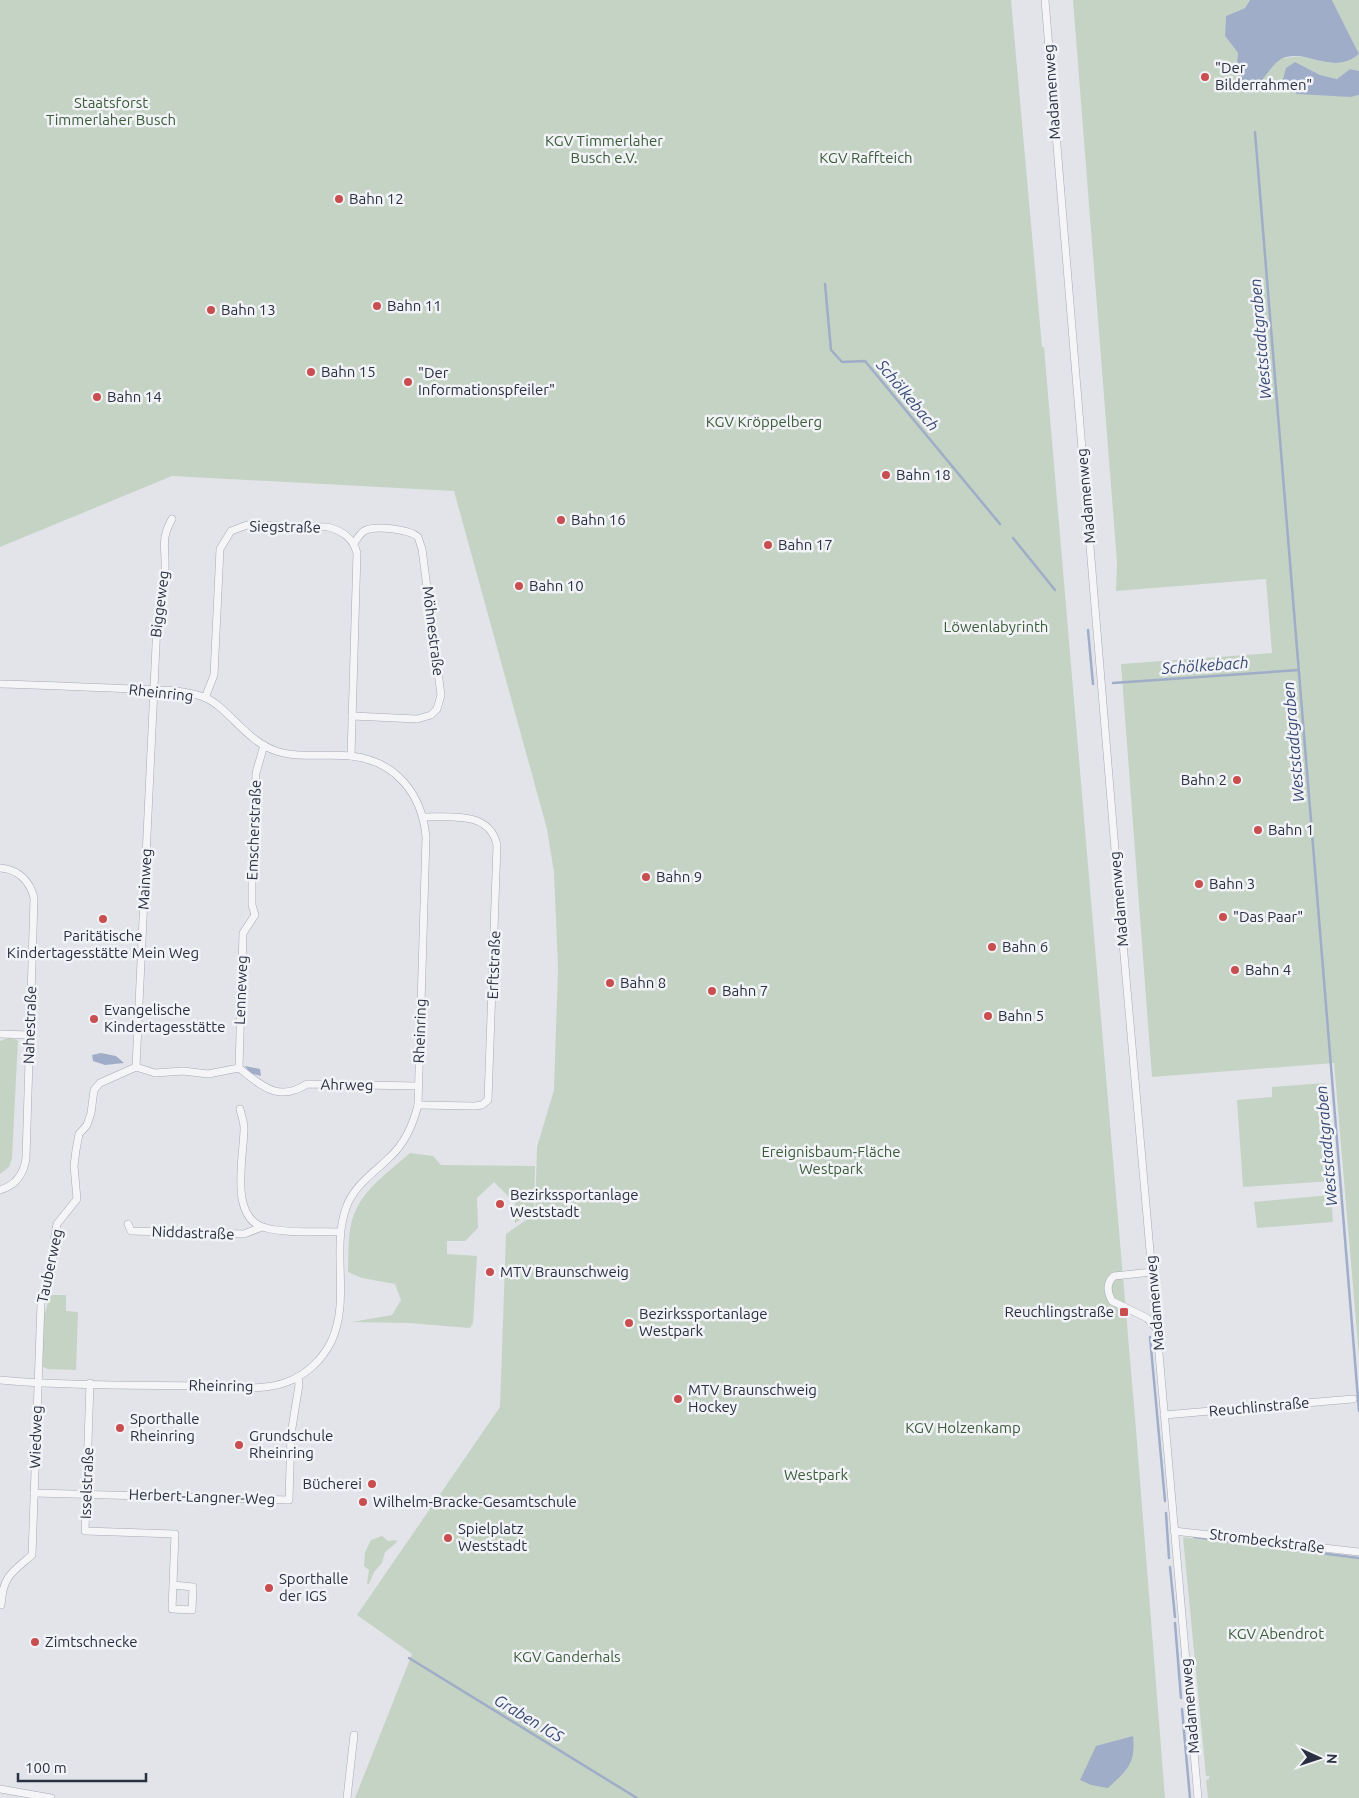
<svg xmlns="http://www.w3.org/2000/svg" width="1359" height="1798" font-family="Ubuntu,sans-serif">
<style>
.green{fill:#c5d3c4}
.water{fill:#9fadc8}
.lines{fill:none;stroke-linecap:round;stroke-linejoin:round}
.stream{stroke:#9fadc8;stroke-width:2.5}
.street-casing{stroke:#a7aab4;stroke-width:8}
.street{stroke:#f5f5f8;stroke-width:7}
.poi-dot{fill:#c84e4f;stroke:#f2f3f7;stroke-width:2}
.labels{text-anchor:middle;stroke-width:5;stroke-linejoin:round;paint-order:stroke}
.poi-label{font-size:15px;fill:#2b3041;stroke:#f2f3f7;text-anchor:start}
.street-label{font-size:15px;fill:#2b3041;stroke:#f2f3f7}
.park-label{font-size:15px;fill:#3b5c39;stroke:#f2f3f7}
.water-label{font-size:16px;font-style:italic;fill:#374973;stroke:#f2f3f7}
</style>
<rect width="100%" height="100%" fill="#e2e4ea"/>
<g class="green">
<polygon points="0,0 1011,0 1042,347 1044,347 1136,1430 1165,1798 355,1798 412,1654 357,1615 500,1407 506,1234 535,1214 537,1147 554,1090 558,969 554,872 547,829 454,491 172,476 0,547"/>
<path d="M1073,0H1250L1245,8L1226,16L1225,36L1238,53L1236,73C1254,68 1273,59 1292,57C1317,54 1335,74 1359,54V71L1350,69L1337,79L1320,75L1295,63L1351,97L1359,95V1357L1334,1063L1152,1077L1121,664L1272,653L1266,579L1116,591L1117,562Z"/>
<polygon points="1332,0 1359,0 1359,54"/>
<polygon points="8,1038 18,1040 12,1158 9,1167 0,1174 0,1041"/>
<polygon points="1325,1083 1331,1181 1243,1187 1237,1100 1272,1097 1272,1087"/>
<path d="M410,1153L433,1156L441,1165L535,1166L534,1212L515,1223V1203L494,1182L477,1198L478,1228L465,1241H447V1254L477,1256L473,1323L470,1328L409,1323L352,1322L392,1315L401,1300L395,1284L362,1278L348,1272C349,1253 347,1227 356,1210C367,1186 391,1170 410,1153Z"/>
<polygon points="1331,1195 1333,1222 1257,1228 1254,1202"/>
<polygon points="50,1295 66,1295 66,1311 78,1312 76,1370 47,1369 42,1366 42,1324"/>
<polygon points="382,1536 388,1541 397,1540 396,1543 385,1552 382,1563 374,1572 369,1584 367,1584 369,1570 364,1566 365,1552 371,1540"/>
<polygon points="1183,1537 1359,1559 1359,1798 1208,1798 1206,1780 1209,1779 1209,1776 1206,1776"/>
</g>
<g class="water">
<path d="M1250,0H1332L1359,54C1332,77 1306,47 1281,59C1273,63 1260,84 1253,92L1236,73L1238,53L1225,36L1226,16L1245,8Z"/>
<polygon points="1295,62 1320,75 1337,79 1350,69 1359,71 1359,95 1351,97 1297,94 1282,83 1286,68"/>
<polygon points="101,1053 116,1056 124,1063 105,1065 93,1061 92,1055"/>
<polygon points="245,1066 260,1069 261,1076 250,1073"/>
<path d="M1133,1736C1136,1764 1127,1770 1108,1788L1091,1785L1080,1780L1096,1746Z"/>
</g>
<g class="lines">
<g class="stream">
<polyline points="1255,132 1359,1411"/>
<polyline points="825,284 831,350 842,362 865,361 1000,524"/>
<polyline points="1013,538 1055,590"/>
<polyline points="1088,630 1093,684"/>
<polyline points="1113,683 1299,670"/>
<polyline points="1150,1337 1165,1501"/>
<polyline points="1166,1513 1169,1558"/>
<polyline points="1194,1537 1359,1558"/>
<polyline points="1170,1567 1175,1617"/>
<polyline points="1175,1623 1181,1698"/>
<polyline points="409,1658 637,1798"/>
<polyline points="1182,1709 1190,1798"/>
</g>
<g class="street-casing">
<g id="street">
<polyline points="1045,0 1118,886 1198,1798"/>
<path d="M0,684C44,685 88,687 132,689C156,690 181,689 204,697C228,707 246,741 276,751C300,759 327,753 351,756C396,761 422,794 426,837L418,1105C413,1125 405,1143 390,1157C374,1173 354,1185 346,1208C331,1250 351,1301 331,1342C322,1360 306,1375 287,1382C261,1392 228,1386 201,1386C134,1385 66,1386 0,1380"/>
<path d="M205,698L214,675L220,549L231,531L247,525L328,527C343,531 353,538 357,553L351,756"/>
<path d="M352,716L417,719L431,715L437,709L441,695L422,549L418,537C409,529 374,525 364,531C360,534 357,539 354,543"/>
<path d="M0,868C18,869 30,881 34,898L26,1158C24,1174 16,1185 0,1190"/>
<polyline points="0,1034 30,1035"/>
<path d="M136,1067L157,624C163,607 164,587 165,569C166,548 160,540 172,519"/>
<path d="M136,1067L155,1073L183,1071L208,1074L239,1068C261,1085 278,1103 307,1084L418,1086"/>
<polyline points="239,1068 243,933 255,915 252,905 252,883 256,773 264,745"/>
<path d="M418,1105L475,1106L482,1105L488,1100L497,845C490,811 450,817 423,817"/>
<path d="M240,1109C241,1115 244,1121 244,1128C244,1157 228,1219 266,1228C289,1234 317,1231 340,1232"/>
<polyline points="128,1224 131,1231 244,1234 262,1227"/>
<path d="M1152,1272L1114,1276C1106,1283 1107,1292 1112,1301L1147,1318L1157,1329"/>
<polyline points="90,1383 85,1531 175,1534 172,1609 192,1610 193,1587 173,1585"/>
<polyline points="1164,1415 1353,1399"/>
<polyline points="34,1493 289,1500 291,1434 299,1385 298,1377"/>
<polyline points="1174,1531 1359,1552"/>
<path d="M1,1605C3,1576 11,1573 32,1555L41,1303L51,1274L54,1241L57,1224L77,1199L74,1166L76,1150L79,1134L87,1125L91,1113L94,1090L100,1083L136,1067"/>
<polyline points="0,1789 51,1798"/>
<polyline points="347,1798 354,1735"/>
</g>
</g>
<use href="#street" class="street"/>
</g>
<g class="poi-dot">
<circle cx="1205" cy="77" r="5"/>
<circle cx="339" cy="199" r="5"/>
<circle cx="377" cy="306" r="5"/>
<circle cx="211" cy="310" r="5"/>
<circle cx="311" cy="372" r="5"/>
<circle cx="408" cy="382" r="5"/>
<circle cx="97" cy="397" r="5"/>
<circle cx="886" cy="475" r="5"/>
<circle cx="561" cy="520" r="5"/>
<circle cx="768" cy="545" r="5"/>
<circle cx="519" cy="586" r="5"/>
<circle cx="1237" cy="780" r="5"/>
<circle cx="1258" cy="830" r="5"/>
<circle cx="646" cy="877" r="5"/>
<circle cx="1199" cy="884" r="5"/>
<circle cx="1223" cy="917" r="5"/>
<circle cx="103" cy="919" r="5"/>
<circle cx="992" cy="947" r="5"/>
<circle cx="1235" cy="970" r="5"/>
<circle cx="610" cy="983" r="5"/>
<circle cx="712" cy="991" r="5"/>
<circle cx="988" cy="1016" r="5"/>
<circle cx="94" cy="1019" r="5"/>
<circle cx="500" cy="1204" r="5"/>
<circle cx="490" cy="1272" r="5"/>
<rect x="1119" y="1307" width="10" height="10" rx="2.5"/>
<circle cx="629" cy="1323" r="5"/>
<circle cx="678" cy="1399" r="5"/>
<circle cx="120" cy="1428" r="5"/>
<circle cx="239" cy="1445" r="5"/>
<circle cx="372" cy="1484" r="5"/>
<circle cx="363" cy="1502" r="5"/>
<circle cx="448" cy="1538" r="5"/>
<circle cx="269" cy="1588" r="5"/>
<circle cx="35" cy="1642" r="5"/>
</g>
<g class="labels">
<g class="poi-label">
<text x="1215" y="73">"Der<tspan x="1215" dy="17">Bilderrahmen"</tspan></text>
<text x="349" y="204">Bahn 12</text>
<text x="387" y="311">Bahn 11</text>
<text x="221" y="315">Bahn 13</text>
<text x="321" y="377">Bahn 15</text>
<text x="418" y="378">"Der<tspan x="418" dy="17">Informationspfeiler"</tspan></text>
<text x="107" y="402">Bahn 14</text>
<text x="896" y="480">Bahn 18</text>
<text x="571" y="525">Bahn 16</text>
<text x="778" y="550">Bahn 17</text>
<text x="529" y="591">Bahn 10</text>
<text x="1227" y="785" text-anchor="end">Bahn 2</text>
<text x="1268" y="835">Bahn 1</text>
<text x="656" y="882">Bahn 9</text>
<text x="1209" y="889">Bahn 3</text>
<text x="1233" y="922">"Das Paar"</text>
<text x="103" y="941" text-anchor="middle">Paritätische<tspan x="103" dy="17">Kindertagesstätte Mein Weg</tspan></text>
<text x="1002" y="952">Bahn 6</text>
<text x="1245" y="975">Bahn 4</text>
<text x="620" y="988">Bahn 8</text>
<text x="722" y="996">Bahn 7</text>
<text x="104" y="1015">Evangelische<tspan x="104" dy="17">Kindertagesstätte</tspan></text>
<text x="998" y="1021">Bahn 5</text>
<text x="510" y="1200">Bezirkssportanlage<tspan x="510" dy="17">Weststadt</tspan></text>
<text x="500" y="1277">MTV Braunschweig</text>
<text x="1114" y="1317" text-anchor="end">Reuchlingstraße</text>
<text x="639" y="1319">Bezirkssportanlage<tspan x="639" dy="17">Westpark</tspan></text>
<text x="688" y="1395">MTV Braunschweig<tspan x="688" dy="17">Hockey</tspan></text>
<text x="130" y="1424">Sporthalle<tspan x="130" dy="17">Rheinring</tspan></text>
<text x="249" y="1441">Grundschule<tspan x="249" dy="17">Rheinring</tspan></text>
<text x="362" y="1489" text-anchor="end">Bücherei</text>
<text x="373" y="1507">Wilhelm-Bracke-Gesamtschule</text>
<text x="458" y="1534">Spielplatz<tspan x="458" dy="17">Weststadt</tspan></text>
<text x="279" y="1584">Sporthalle<tspan x="279" dy="17">der IGS</tspan></text>
<text x="45" y="1647">Zimtschnecke</text>
</g>
<g class="street-label">
<text transform="translate(1052 92) rotate(-94)" y="5">Madamenweg</text>
<text transform="translate(1086 496) rotate(-95)" y="5">Madamenweg</text>
<text transform="translate(285 527) rotate(1)" y="5">Siegstraße</text>
<text transform="translate(160 604) rotate(-83)" y="5">Biggeweg</text>
<text transform="translate(433 631) rotate(83)" y="5">Möhnestraße</text>
<text transform="translate(161 693) rotate(6)" y="5">Rheinring</text>
<text transform="translate(254 830) rotate(-88)" y="5">Emscherstraße</text>
<text transform="translate(145 879) rotate(-87)" y="5">Mainweg</text>
<text transform="translate(1119 899) rotate(-95)" y="5">Madamenweg</text>
<text transform="translate(494 965) rotate(-88)" y="5">Erftstraße</text>
<text transform="translate(241 990) rotate(-88)" y="5">Lenneweg</text>
<text transform="translate(30 1025) rotate(-88)" y="5">Nahestraße</text>
<text transform="translate(420 1031) rotate(-88)" y="5">Rheinring</text>
<text transform="translate(347 1085) rotate(1)" y="5">Ahrweg</text>
<text transform="translate(193 1233) rotate(2)" y="5">Niddastraße</text>
<text transform="translate(50 1266) rotate(-78)" y="5">Tauberweg</text>
<text transform="translate(1155 1303) rotate(-95)" y="5">Madamenweg</text>
<text transform="translate(221 1386) rotate(1)" y="5">Rheinring</text>
<text transform="translate(1259 1407) rotate(-5)" y="5">Reuchlinstraße</text>
<text transform="translate(36 1437) rotate(-88)" y="5">Wiedweg</text>
<text transform="translate(87 1483) rotate(-88)" y="5">Isselstraße</text>
<text transform="translate(202 1497) rotate(2)" y="5">Herbert-Langner-Weg</text>
<text transform="translate(1267 1541) rotate(7)" y="5">Strombeckstraße</text>
<text transform="translate(1190 1706) rotate(-95)" y="5">Madamenweg</text>
</g>
<g class="park-label">
<text x="111" y="108">Staatsforst<tspan x="111" dy="17">Timmerlaher Busch</tspan></text>
<text x="604" y="146">KGV Timmerlaher<tspan x="604" dy="17">Busch e.V.</tspan></text>
<text x="866" y="163">KGV Raffteich</text>
<text x="764" y="427">KGV Kröppelberg</text>
<text x="996" y="632">Löwenlabyrinth</text>
<text x="831" y="1157">Ereignisbaum-Fläche<tspan x="831" dy="17">Westpark</tspan></text>
<text x="963" y="1433">KGV Holzenkamp</text>
<text x="816" y="1480">Westpark</text>
<text x="1276" y="1639">KGV Abendrot</text>
<text x="567" y="1662">KGV Ganderhals</text>
</g>
<g class="water-label">
<text transform="translate(1260 339) rotate(-95)" y="6">Weststadtgraben</text>
<text transform="translate(908 395) rotate(50)" y="6">Schölkebach</text>
<text transform="translate(1205 665) rotate(-4)" y="6">Schölkebach</text>
<text transform="translate(1293 742) rotate(-95)" y="6">Weststadtgraben</text>
<text transform="translate(1326 1146) rotate(-95)" y="6">Weststadtgraben</text>
<text transform="translate(529 1718) rotate(31)" y="6">Graben IGS</text>
</g>
</g>
<g transform="translate(1319 1758) rotate(93)" stroke="#f2f3f7" stroke-width="4" paint-order="stroke">
<path d="M0-4L9 19L0 12L-9 19Z" fill="#2b3041"/>
<text y="-8" font-size="14" font-weight="bold" text-anchor="middle" fill="#2b3041">N</text>
</g>
<path d="M18 1773v8h128v-8" fill="none" stroke="#2b3041" stroke-width="2.5"/>
<text x="25" y="1773" font-size="15" fill="#2b3041" stroke="#f2f3f7" stroke-width="4" paint-order="stroke">100 m</text>
</svg>
